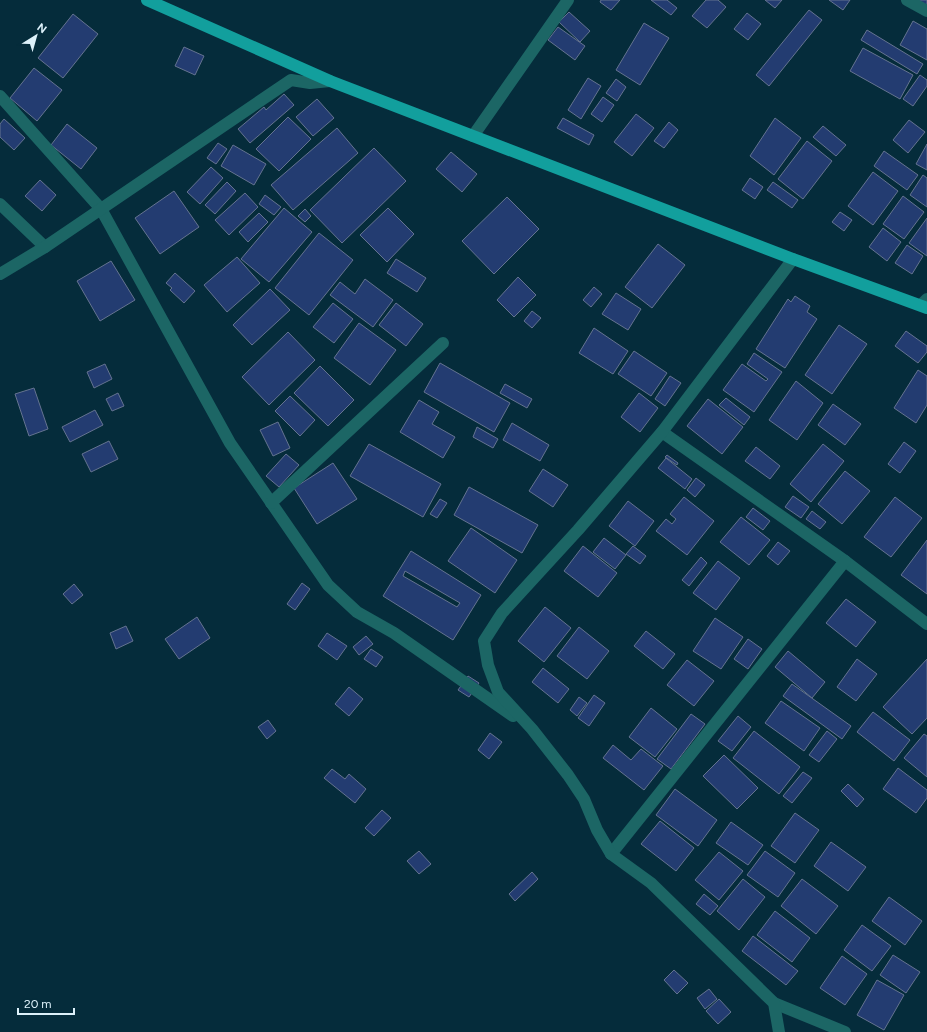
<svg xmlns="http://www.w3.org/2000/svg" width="927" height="1032" font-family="Figtree,sans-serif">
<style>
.building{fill:#233c71;stroke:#647390;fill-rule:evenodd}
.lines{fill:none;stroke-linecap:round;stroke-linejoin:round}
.minor{stroke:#1c6665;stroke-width:12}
.major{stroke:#129f9d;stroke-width:12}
</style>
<rect width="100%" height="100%" fill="#052c3b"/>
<g class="building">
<polygon points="601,0 620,0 611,10 600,2"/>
<polygon points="651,0 667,0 677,8 671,15"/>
<polygon points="706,0 718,0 726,7 707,28 692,16"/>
<polygon points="765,0 782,0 775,8"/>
<polygon points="829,0 850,0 843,10"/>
<polygon points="914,0 927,0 927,7"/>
<polygon points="809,10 822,20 769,86 756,75"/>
<polygon points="569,12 590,31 580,42 559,22"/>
<polygon points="747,13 761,24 748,40 734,29"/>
<polygon points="73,14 98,34 63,78 38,58"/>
<polygon points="913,21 927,29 927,60 900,45"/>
<polygon points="644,23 669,38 640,85 616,70"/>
<polygon points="558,27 585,46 575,60 548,40"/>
<polygon points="867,30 923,64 917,74 861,40"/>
<polygon points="184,47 204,56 195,75 175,66"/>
<polygon points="863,48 913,75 900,99 850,71"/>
<polygon points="34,68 62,90 37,121 10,98"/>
<polygon points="920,75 927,80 927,86 913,106 903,99"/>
<polygon points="588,78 601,86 581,119 568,110"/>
<polygon points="616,79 626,87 617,101 606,93"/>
<polygon points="284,94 294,105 250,143 238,129 264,107 266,110"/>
<polygon points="603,97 614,105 602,122 591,114"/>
<polygon points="317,99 334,118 313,136 296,117"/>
<polygon points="636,114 654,128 632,156 614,142"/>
<polygon points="288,117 311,139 279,171 256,149"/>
<polygon points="563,118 594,135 589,145 557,128"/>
<polygon points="775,118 801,138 774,175 750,156"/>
<polygon points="4,119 25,138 14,150 0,137 0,124"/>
<polygon points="909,120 925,132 908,153 893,140"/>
<polygon points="669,122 678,130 664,148 654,141"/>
<polygon points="67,124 97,148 81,169 51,145"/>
<polygon points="823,126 846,145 836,156 813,137"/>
<polygon points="337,128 358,153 293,210 271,185"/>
<polygon points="807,141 832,161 803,199 778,179"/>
<polygon points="218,143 227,149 216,164 207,158"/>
<polygon points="927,144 927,170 916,164"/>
<polygon points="233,145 266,164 254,185 221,166"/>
<polygon points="374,148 406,181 342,243 310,210"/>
<polygon points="884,151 918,175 907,190 874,166"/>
<polygon points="451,152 477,174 462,192 436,169"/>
<polygon points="211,167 223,178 200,204 187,192"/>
<polygon points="873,172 898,191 873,225 848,206"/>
<polygon points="923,175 927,178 927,207 910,195"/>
<polygon points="750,178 763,187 755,199 742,190"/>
<polygon points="40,180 56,195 42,211 25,196"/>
<polygon points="227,182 236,191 215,214 205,205"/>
<polygon points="773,182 798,200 792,208 767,190"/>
<polygon points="174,191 199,227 160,254 135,218"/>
<polygon points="245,193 258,207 229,235 215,220"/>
<polygon points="265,195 281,207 274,215 259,204"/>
<polygon points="903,196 924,212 904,239 883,224"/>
<polygon points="507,197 539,229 494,274 462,241"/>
<polygon points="284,208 312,232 269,282 241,259"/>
<polygon points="388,208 414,234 387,262 360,235"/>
<polygon points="305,209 311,216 305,222 298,216"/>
<polygon points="840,212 852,220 844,231 832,222"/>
<polygon points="259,213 268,222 248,242 239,232"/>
<polygon points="927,218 927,256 909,243"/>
<polygon points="883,228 901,242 887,261 869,247"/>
<polygon points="319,233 353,260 309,315 275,288"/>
<polygon points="658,244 685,265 652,308 625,287"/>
<polygon points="907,245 923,256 912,274 895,263"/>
<polygon points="237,257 260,283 227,312 204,285"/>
<polygon points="396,259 426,278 417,292 387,273"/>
<polygon points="111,261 135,300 100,321 77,281"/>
<polygon points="175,273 195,291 184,303 170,290 172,288 166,283"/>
<polygon points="518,277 536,295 514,317 497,300"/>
<polygon points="365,279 393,300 373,327 330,295 340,282 355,294"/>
<polygon points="594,287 602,294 591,307 583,300"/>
<polygon points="270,289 290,310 252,345 233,325"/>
<polygon points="616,293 641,309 628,330 602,314"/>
<polygon points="795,296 810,306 807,312 817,319 785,368 756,349 788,299 791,302"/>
<polygon points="333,303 353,319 334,343 313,327"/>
<polygon points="396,303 423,324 406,346 379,325"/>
<polygon points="532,311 541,318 532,328 524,321"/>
<polygon points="359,323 396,350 370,385 334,358"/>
<polygon points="839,325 867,344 832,394 805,375"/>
<polygon points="594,328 628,351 613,374 579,353"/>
<polygon points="906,331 927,346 927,352 918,363 895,346"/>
<polygon points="288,332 315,360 269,405 242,377"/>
<polygon points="634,351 667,373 651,396 618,374"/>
<polygon points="754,353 782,372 754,412 723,390 742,364 766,381 768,379 747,364"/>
<polygon points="440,363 510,403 494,432 424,392"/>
<polygon points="105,364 112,379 94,388 87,372"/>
<polygon points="320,366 354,400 328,426 294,393"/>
<polygon points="918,370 927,376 927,405 916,423 894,408"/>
<polygon points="670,376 681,383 665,406 655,399"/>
<polygon points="796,381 823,403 797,440 769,420"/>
<polygon points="505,384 532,399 527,408 500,393"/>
<polygon points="34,388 48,429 29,436 15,394"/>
<polygon points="118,393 124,406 112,411 106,399"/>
<polygon points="639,393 658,408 640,432 621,417"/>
<polygon points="290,396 315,420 300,436 275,411"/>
<polygon points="726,398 750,417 744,425 719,405"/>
<polygon points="708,399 743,427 722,454 687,426"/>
<polygon points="419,400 439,412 432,424 455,437 443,458 400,432"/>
<polygon points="833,404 861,424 845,445 818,425"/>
<polygon points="95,410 103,425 70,442 62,427"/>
<polygon points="278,422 290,448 273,456 260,430"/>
<polygon points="512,423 549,445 540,461 503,440"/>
<polygon points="477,427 498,439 493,448 473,437"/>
<polygon points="109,441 118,459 91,472 82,454"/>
<polygon points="904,442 916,451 900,473 888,464"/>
<polygon points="369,444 441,484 423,517 350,476"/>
<polygon points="823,444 844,461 811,502 790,484"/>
<polygon points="756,447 780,466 770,479 745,461"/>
<polygon points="286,454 299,465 279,487 266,476"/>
<polygon points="667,455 678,463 677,465 665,457"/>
<polygon points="666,458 692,479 685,489 658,468"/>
<polygon points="333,463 357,499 317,524 294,488"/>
<polygon points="543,469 568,485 553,507 529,491"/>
<polygon points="845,471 870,491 842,524 818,504"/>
<polygon points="696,478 705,485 695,497 687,490"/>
<polygon points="469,487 538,525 522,553 454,515"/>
<polygon points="793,496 809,507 801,518 785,507"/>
<polygon points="684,497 714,521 687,555 656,531 666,519 672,524 676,519 670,514"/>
<polygon points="895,497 922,518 891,557 864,537"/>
<polygon points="440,499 447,503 437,518 430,514"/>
<polygon points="628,501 654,521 635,546 609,526"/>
<polygon points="753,508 770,521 763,530 746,517"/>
<polygon points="812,511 826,522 820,529 806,519"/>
<polygon points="741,517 770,540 749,565 720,542"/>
<polygon points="471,528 517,560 495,593 448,561"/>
<polygon points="604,538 626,555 615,569 593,552"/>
<polygon points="927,540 927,594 901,575"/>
<polygon points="778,542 790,551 778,565 767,556"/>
<polygon points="583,546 617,573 598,597 564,571"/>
<polygon points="633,546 646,556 640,564 626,554"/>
<path d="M411,551L481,595L453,640L383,596ZM405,571L460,603L457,607L403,576Z"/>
<polygon points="701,557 707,563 689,586 682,580"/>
<polygon points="718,561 740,578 716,610 693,593"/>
<polygon points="302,583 310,589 295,610 287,604"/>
<polygon points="74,584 83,595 72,604 63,594"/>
<polygon points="846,599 876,622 856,647 826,623"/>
<polygon points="545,607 571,628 544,662 518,641"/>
<polygon points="197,617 210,638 179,659 165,639"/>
<polygon points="715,618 743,637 721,669 693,651"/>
<polygon points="126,626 133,641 116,649 110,633"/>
<polygon points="579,627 609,651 587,679 557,656"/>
<polygon points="646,631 675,654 663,669 634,646"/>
<polygon points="327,633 347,646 337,660 318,646"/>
<polygon points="366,636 373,644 359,655 353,647"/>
<polygon points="748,639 762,649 748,669 734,659"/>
<polygon points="371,649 383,657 376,667 364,659"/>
<polygon points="788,651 825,682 812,698 775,667"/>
<polygon points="857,659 877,674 856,701 837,687"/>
<polygon points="927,659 927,718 912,734 883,707"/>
<polygon points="687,660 714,681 694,706 667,685"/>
<polygon points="543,668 569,689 558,703 532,682"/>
<polygon points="468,676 479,683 469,697 458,690"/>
<polygon points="792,684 851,726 842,739 783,696"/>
<polygon points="349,687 363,699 349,716 335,704"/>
<polygon points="594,695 605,703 589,726 578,718"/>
<polygon points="579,697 587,703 577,716 570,710"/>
<polygon points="781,701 820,728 804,751 765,723"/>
<polygon points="651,708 677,729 655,757 629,737"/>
<polygon points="873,712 910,740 894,761 857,732"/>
<polygon points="691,714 705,724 671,769 657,759"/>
<polygon points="738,716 751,727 732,751 718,741"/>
<polygon points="268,720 276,731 267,739 258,727"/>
<polygon points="754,731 800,767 779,794 733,758"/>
<polygon points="827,731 837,739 819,762 809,755"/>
<polygon points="490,733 502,742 489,759 478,750"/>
<polygon points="924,734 927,736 927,777 904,758"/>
<polygon points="613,745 631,760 641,749 663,766 644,790 603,758"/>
<polygon points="724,755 758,788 737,809 703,776"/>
<polygon points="898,768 927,790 927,798 916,813 883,789"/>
<polygon points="332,769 345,779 349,774 366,789 355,803 324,778"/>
<polygon points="803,772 812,778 792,803 783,796"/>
<polygon points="848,784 864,799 857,807 841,791"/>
<polygon points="675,789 717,820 698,846 656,815"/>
<polygon points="382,810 391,818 374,836 365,828"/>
<polygon points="795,813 819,830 795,863 771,846"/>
<polygon points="660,821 694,848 676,871 641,844"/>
<polygon points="731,822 763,845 748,865 716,843"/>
<polygon points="831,842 866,867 848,891 814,866"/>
<polygon points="419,851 431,864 419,874 407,861"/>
<polygon points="765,851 795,873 778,897 747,875"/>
<polygon points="719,852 743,871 719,900 695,880"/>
<polygon points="532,872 538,879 515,901 509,894"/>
<polygon points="743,879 765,897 739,930 717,911"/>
<polygon points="802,879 838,906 816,934 781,906"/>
<polygon points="704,894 718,906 710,915 696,904"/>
<polygon points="889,897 922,921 905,945 872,921"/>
<polygon points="775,911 810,938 792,962 757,935"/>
<polygon points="862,925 891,946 872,971 844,950"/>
<polygon points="753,936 798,971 786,985 742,951"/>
<polygon points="893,955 920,972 906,993 880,975"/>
<polygon points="842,956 867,974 845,1005 820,988"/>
<polygon points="674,970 688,983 677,994 664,980"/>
<polygon points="877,980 904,995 884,1030 857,1015"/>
<polygon points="709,989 717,999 705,1009 697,998"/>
<polygon points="719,999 731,1012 718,1024 706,1011"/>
</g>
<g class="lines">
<g class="minor">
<polyline points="907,0 927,11"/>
<polyline points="0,96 101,209 230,443 328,585 357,612 394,633 513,716"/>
<polyline points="473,136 568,0"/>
<polyline points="0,204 45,247"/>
<polyline points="0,274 45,247 291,80 310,83 330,81"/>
<polyline points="921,305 927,299"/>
<polyline points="662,432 845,561 927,624"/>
<polyline points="271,503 443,343"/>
<polyline points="611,854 845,561"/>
<polyline points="774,1003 845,1032"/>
<polyline points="779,1032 774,1003 651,883 611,854 597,830 584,799 568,775 532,729 498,692 488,665 484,641 502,613 578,530 662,432 793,259"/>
</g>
<polyline class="major" points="147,0 330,81 793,259 927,308"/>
</g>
<g transform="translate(36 36) rotate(37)" stroke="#052c3b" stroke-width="3" paint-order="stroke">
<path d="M0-3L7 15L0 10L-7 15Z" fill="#ddf1fa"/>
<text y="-6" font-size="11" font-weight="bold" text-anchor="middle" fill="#ddf1fa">N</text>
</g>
<path d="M18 1008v6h56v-6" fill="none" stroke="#ddf1fa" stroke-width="2"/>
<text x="24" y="1008" font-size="12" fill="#ddf1fa" stroke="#052c3b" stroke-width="3" paint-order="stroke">20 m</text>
</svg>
